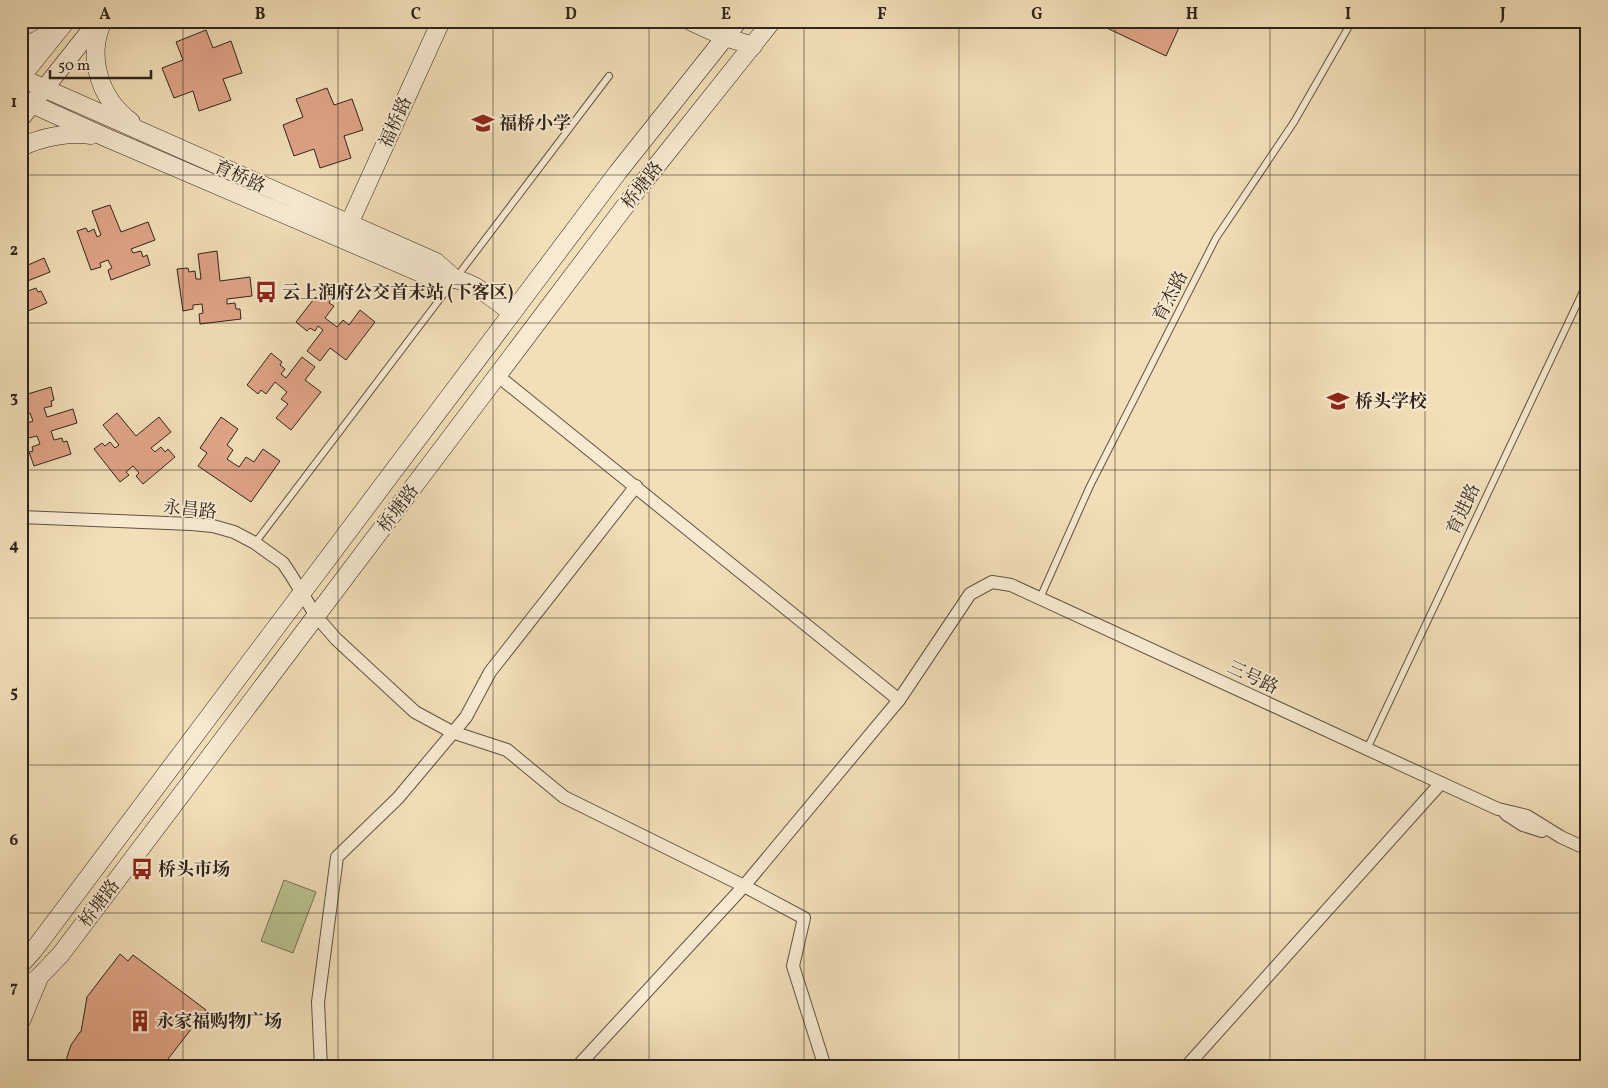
<svg xmlns="http://www.w3.org/2000/svg" width="1608" height="1088" font-family="Vollkorn,'Noto Serif SC',serif">
<style>
.green{fill:#b9c28f;stroke:#747356}
.building{fill:#e0a487;stroke:#2f241d}
.lines{fill:none;stroke-linecap:round;stroke-linejoin:round}
.lane-casing{stroke:#605344;stroke-width:8}
.street-casing{stroke:#605344;stroke-width:14}
.secondary-casing{stroke:#2f241d;stroke-width:19}
.lane{stroke:#f7ead1;stroke-width:6}
.street{stroke:#f7ead1;stroke-width:12}
.secondary{stroke:#f7ead1;stroke-width:18}
.grid{fill:none;stroke:#2f241d;stroke-width:1;stroke-opacity:0.55}
.labels{text-anchor:middle;stroke-width:4;stroke-linejoin:round;paint-order:stroke}
.street-label{font-size:18px;fill:#2f241d;stroke:#f7ead1}
.poi-label{font-size:18px;font-weight:bold;fill:#2f241d;stroke:#f7ead1;text-anchor:start}
.neatline{fill:none;stroke:#2f241d;stroke-width:2}
.grid-label{font-size:16px;text-anchor:middle;font-weight:bold;fill:#2f241d}
</style>
<rect width="100%" height="100%" fill="#f2dfb8"/>
<filter id="stains"><feTurbulence type="fractalNoise" baseFrequency=".004" numOctaves="4"/><feColorMatrix values="0 0 0 0 .2 0 0 0 0 .09 0 0 0 0 .02 0 0 0 .5 -.17"/></filter>
<radialGradient id="worn" r=".72"><stop offset=".6" stop-color="#630" stop-opacity="0"/><stop offset="1" stop-color="#630" stop-opacity=".3"/></radialGradient>
<polygon class="green" points="284,880 316,892 293,953 261,941"/>
<g class="building">
<polygon points="1092,21 1182,21 1166,56"/>
<polygon points="206,30 213,48 231,41 242,73 223,79 231,100 199,111 193,91 174,98 162,68 183,60 176,42"/>
<polygon points="327,88 334,105 352,99 363,130 344,136 351,158 320,168 314,149 294,156 283,125 303,117 296,99"/>
<polygon points="110,205 121,232 148,222 155,240 131,249 133,253 141,251 143,257 147,255 150,265 111,280 108,270 112,268 108,260 100,263 101,267 91,270 77,231 86,228 88,232 94,229 97,237 101,235 92,211"/>
<polygon points="217,251 220,281 250,277 252,296 227,299 227,304 235,303 236,309 240,309 241,319 200,324 199,314 203,313 202,304 193,305 193,309 183,311 177,269 188,268 189,272 195,271 196,279 201,279 198,254"/>
<polygon points="44,258 50,272 25,282 28,291 36,288 38,292 41,291 47,303 21,314 21,268"/>
<polygon points="320,291 331,299 329,303 334,306 325,318 337,327 343,320 349,325 360,310 375,322 346,360 330,348 320,361 307,351 323,330 318,326 315,331 310,328 307,331 296,322"/>
<polygon points="271,353 282,362 280,365 285,369 281,374 286,378 302,357 315,367 305,380 321,392 291,430 276,418 288,404 281,399 287,392 275,382 266,394 261,390 258,394 247,385"/>
<polygon points="51,387 54,400 51,401 52,406 44,408 47,417 73,409 77,423 51,431 54,440 62,438 63,442 67,441 71,454 34,466 29,452 33,451 32,447 40,444 37,436 24,439 27,447 21,449 21,425 33,421 30,413 22,415 21,396"/>
<polygon points="117,413 136,436 159,417 171,432 151,448 155,452 161,447 165,452 168,449 175,457 143,484 136,476 139,473 133,466 126,472 129,475 120,482 94,449 102,443 105,446 110,442 115,448 119,445 103,425"/>
<polygon points="221,417 238,429 227,445 233,450 227,459 239,467 246,457 254,462 263,449 280,461 251,502 198,466 207,453 200,448"/>
<polygon points="120,954 128,961 133,955 206,1010 168,1059 168,1067 66,1067 67,1057 71,1045 80,1032 81,1032 87,997"/>
</g>
<g class="lines">
<g class="lane-casing">
<g id="lane">
<polyline points="255,543 609,76"/>
<polyline points="1040,598 1090,486 1216,238 1294,122 1352,21"/>
<polyline points="1367,749 1587,283"/>
</g>
</g>
<g class="street-casing">
<g id="street">
<polyline points="498,376 899,700"/>
<polyline points="21,517 191,524 213,526 234,532 255,543 283,563 291,575 316,616 336,639 415,712 452,732 507,750 564,797 744,886 804,918 793,966 825,1067"/>
<polyline points="1506,814 1523,825 1542,831"/>
<polyline points="321,1067 318,1002 337,857 398,798 466,717 490,672 636,486"/>
<polyline points="577,1067 744,886 899,700 970,594 992,582 1011,585 1441,783 1498,809 1527,816 1561,837 1587,849"/>
<polyline points="1186,1067 1441,783"/>
</g>
</g>
<g class="secondary-casing">
<g id="secondary">
<path d="M103,21C86,57 100,99 131,122"/>
<polyline points="690,21 725,37 753,46"/>
<polyline points="21,46 36,41 54,30"/>
<polyline points="21,77 66,21"/>
<polyline points="21,78 436,262 455,279"/>
<path d="M21,99L105,137L428,276C437,277 447,277 455,279C477,284 495,300 512,313"/>
<polyline points="21,118 98,21"/>
<path d="M21,147C42,137 68,132 91,135"/>
<polyline points="349,224 441,21"/>
<polyline points="21,964 33,951 618,172 738,21"/>
<polyline points="21,992 40,976 61,954 638,189 772,21"/>
<polyline points="21,1021 38,980"/>
</g>
</g>
<use href="#lane" class="lane"/>
<use href="#street" class="street"/>
<use href="#secondary" class="secondary"/>
</g>
<path class="grid" d="M183,21V1067M338,21V1067M493,21V1067M649,21V1067M804,21V1067M959,21V1067M1115,21V1067M1270,21V1067M1425,21V1067M21,175H1587M21,323H1587M21,470H1587M21,618H1587M21,765H1587M21,913H1587"/>
<defs>
<g id="school-bare" transform="scale(1.725)"><path d="M0-5L7-2L0 1L-7-2ZM-4 1L0 2.5L4 1V4Q0 6-4 4Z" fill="#8f2418" stroke="#f7ead1" stroke-width="2.5" paint-order="stroke"/></g>
<g id="bus-bare" transform="scale(1.725)"><path d="M-5-6H5V4H4V6H2V4H-2V6H-4V4H-5ZM-3.5-4V0h7V-4ZM-3.5 1.2v1.5H-2V1.2ZM2 1.2v1.5H3.5V1.2Z" fill="#8f2418" stroke="#f7ead1" stroke-width="2.5" paint-order="stroke"/></g>
<g id="building-bare" transform="scale(1.725)"><path d="M-4-6H4V6H1V3H-1V6H-4ZM-2.5-4.3h1.7v1.8h-1.7ZM.8-4.3h1.7v1.8H.8ZM-2.5-1h1.7V.8h-1.7ZM.8-1h1.7V.8H.8Z" fill="#8f2418" stroke="#f7ead1" stroke-width="2.5" paint-order="stroke"/></g>
</defs>
<g fill-rule="evenodd">
<use href="#school-bare" x="483" y="123"/>
<use href="#bus-bare" x="266" y="292"/>
<use href="#school-bare" x="1338" y="401"/>
<use href="#bus-bare" x="142" y="869"/>
<use href="#building-bare" x="140" y="1021"/>
</g>
<g class="labels">
<g class="street-label">
<text transform="translate(395 122) rotate(-66)" y="6">福桥路</text>
<text transform="translate(240 176) rotate(24)" y="6">育桥路</text>
<text transform="translate(642 185) rotate(-52)" y="6">桥塘路</text>
<text transform="translate(1170 296) rotate(-63)" y="6">育杰路</text>
<text transform="translate(398 508) rotate(-53)" y="6">桥塘路</text>
<text transform="translate(190 509) rotate(6)" y="6">永昌路</text>
<text transform="translate(1463 509) rotate(-65)" y="6">育进路</text>
<text transform="translate(1253 677) rotate(25)" y="6">三号路</text>
<text transform="translate(99 903) rotate(-53)" y="6">桥塘路</text>
</g>
<g class="poi-label">
<text x="499" y="129">福桥小学</text>
<text x="282" y="298">云上润府公交首末站 (下客区)</text>
<text x="1355" y="407">桥头学校</text>
<text x="158" y="875">桥头市场</text>
<text x="156" y="1027">永家福购物广场</text>
</g>
</g>
<rect width="1608" height="1088" fill="none" stroke="#f2dfb8" stroke-width="55"/>
<path d="M50 70v8h101v-8" fill="none" stroke="#2f241d" stroke-width="2.5"/>
<text x="58" y="70" font-size="15" fill="#2f241d" stroke="#f7ead1" stroke-width="4" paint-order="stroke">50 m</text>
<rect x="28" y="28" width="1552" height="1032" class="neatline"/>
<g class="grid-label">
<text x="105" y="19">A</text>
<text x="260" y="19">B</text>
<text x="416" y="19">C</text>
<text x="571" y="19">D</text>
<text x="726" y="19">E</text>
<text x="882" y="19">F</text>
<text x="1037" y="19">G</text>
<text x="1192" y="19">H</text>
<text x="1348" y="19">I</text>
<text x="1503" y="19">J</text>
<text x="14" y="107">1</text>
<text x="14" y="255">2</text>
<text x="14" y="402">3</text>
<text x="14" y="550">4</text>
<text x="14" y="697">5</text>
<text x="14" y="845">6</text>
<text x="14" y="992">7</text>
</g>
<rect width="100%" height="100%" filter="url(#stains)"/>
<rect width="100%" height="100%" fill="url(#worn)"/>
</svg>
